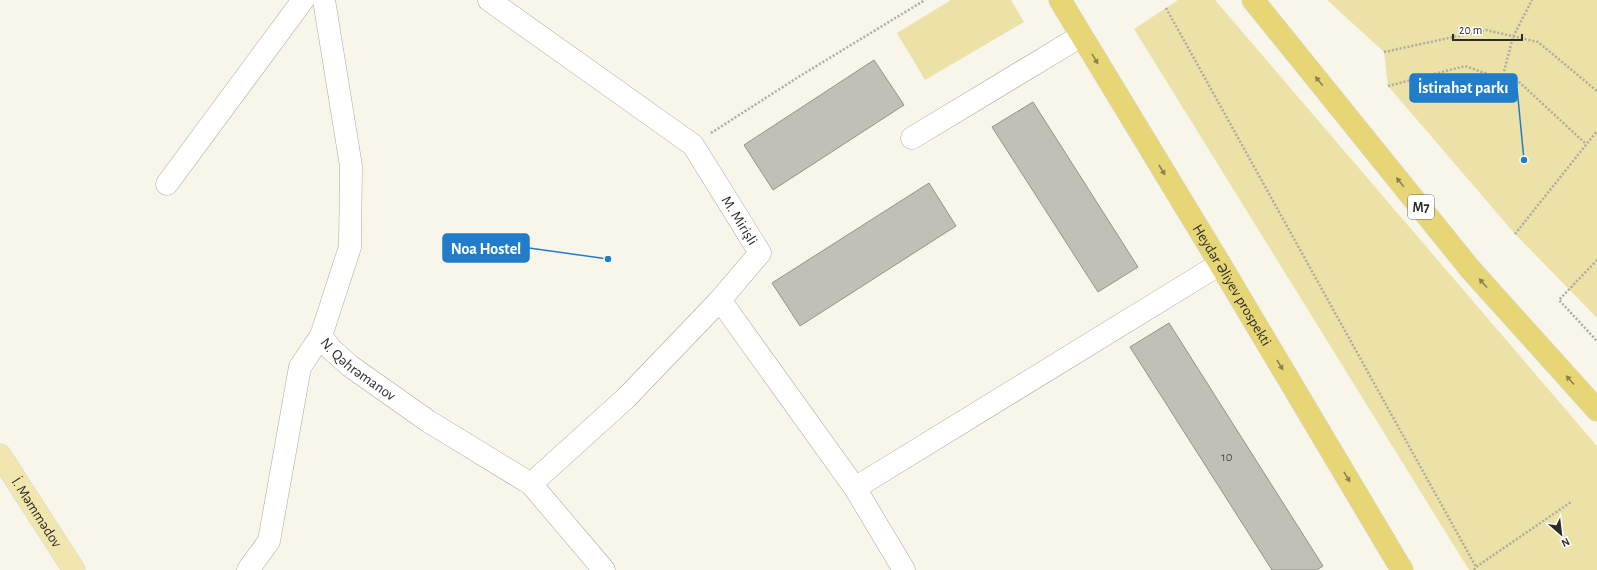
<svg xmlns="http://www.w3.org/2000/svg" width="1597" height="570" font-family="'Alegreya Sans',sans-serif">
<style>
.green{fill:#ece2a7}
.building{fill:#c2c0b6;stroke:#949389}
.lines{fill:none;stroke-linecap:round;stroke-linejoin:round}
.minor-casing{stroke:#a8a79c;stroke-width:23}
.major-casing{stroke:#d5d5d4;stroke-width:23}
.highway-casing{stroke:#d5d5d4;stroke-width:23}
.path{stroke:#acaba2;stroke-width:2.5;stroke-dasharray:2 2;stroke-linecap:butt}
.minor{stroke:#fff;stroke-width:22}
.major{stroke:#f1e6ad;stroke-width:22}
.highway{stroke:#e7d676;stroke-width:22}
.oneway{fill:#8a814f}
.labels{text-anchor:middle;stroke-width:4;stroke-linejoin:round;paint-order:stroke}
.number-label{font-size:13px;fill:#52514c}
.shield{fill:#fff;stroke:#6c6b68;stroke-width:1}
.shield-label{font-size:14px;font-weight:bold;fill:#2d2c28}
.street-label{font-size:15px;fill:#2d2c28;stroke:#fff}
.leader{fill:none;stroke:#217cc9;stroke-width:1.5}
.callout-dot{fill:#217cc9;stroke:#fff;stroke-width:1.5}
.callout{fill:#217cc9;stroke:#217cc9;stroke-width:1.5}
.callout-label{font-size:16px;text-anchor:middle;font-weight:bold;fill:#fff}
</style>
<rect width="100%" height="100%" fill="#f8f6eb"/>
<g class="green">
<polygon points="951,0 1011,0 1024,22 925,80 897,33"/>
<polygon points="1178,0 1215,0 1597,446 1597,570 1469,570 1134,29"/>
<polygon points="1327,0 1597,0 1597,318 1515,234 1388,86 1384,52"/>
</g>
<g class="building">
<polygon points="874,60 904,105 773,190 744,145"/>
<polygon points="1033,102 1138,267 1098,292 992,127"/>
<polygon points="929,183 956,226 800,326 772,283"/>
<polygon points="1169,323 1323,566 1317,570 1272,570 1130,347"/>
</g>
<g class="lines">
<g class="minor-casing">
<g id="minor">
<path id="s1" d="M324,0L351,166L350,247L321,336L331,349L350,366L428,421L531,484L604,570"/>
<path id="s2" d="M489,0L693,145L760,253L720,300L626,398L531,484"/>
<polyline points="912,138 1081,36"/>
<polyline points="167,184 303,0"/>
<polyline points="720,300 855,488 1220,264"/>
<polyline points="855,488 904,570"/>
<polyline points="248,570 269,541 300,367 321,336"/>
</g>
</g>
<g class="major-casing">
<g id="major">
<path id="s3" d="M0,455L74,570"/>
</g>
</g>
<g class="highway-casing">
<g id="highway">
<path id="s4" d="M1060,0L1220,264L1402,570"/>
<polyline points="1253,0 1471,270 1597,410"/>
</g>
</g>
<g class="path">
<polyline points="1166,8 1476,567"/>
<polyline points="1384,52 1486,30 1538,42 1597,91"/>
<polyline points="1502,79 1513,37 1532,0"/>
<polyline points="1388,86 1465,66 1502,79 1518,81 1586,144"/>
<polyline points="711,133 800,76 925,0"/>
<polyline points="1515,234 1597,131"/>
<polyline points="1597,260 1559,300 1597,341"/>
<polyline points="1474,570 1476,567 1571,502"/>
</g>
<use href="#minor" class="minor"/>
<use href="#major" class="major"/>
<use href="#highway" class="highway"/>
</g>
<defs><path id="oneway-solid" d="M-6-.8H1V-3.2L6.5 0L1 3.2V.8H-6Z"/></defs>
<g class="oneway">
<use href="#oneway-solid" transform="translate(1095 59) rotate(59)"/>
<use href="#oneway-solid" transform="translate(1319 81) rotate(-129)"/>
<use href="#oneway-solid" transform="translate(1162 170) rotate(59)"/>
<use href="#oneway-solid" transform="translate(1400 182) rotate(-129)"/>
<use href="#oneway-solid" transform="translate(1483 283) rotate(-132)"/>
<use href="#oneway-solid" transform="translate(1280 365) rotate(59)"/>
<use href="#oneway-solid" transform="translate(1570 380) rotate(-132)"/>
<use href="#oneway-solid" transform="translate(1347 477) rotate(59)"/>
</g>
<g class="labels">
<g class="number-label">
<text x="1227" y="461">10</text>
</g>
<rect class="shield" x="1408" y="195" width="26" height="24" rx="3"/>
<g class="shield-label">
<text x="1421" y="212">M7</text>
</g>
<g class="street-label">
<text dy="5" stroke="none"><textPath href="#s2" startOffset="339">M. Mirişli</textPath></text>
<text dy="5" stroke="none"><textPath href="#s4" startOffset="333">Heydər Əliyev prospekti</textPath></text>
<text dy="5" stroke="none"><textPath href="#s1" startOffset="393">N. Qəhrəmanov</textPath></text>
<text dy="5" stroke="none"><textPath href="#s3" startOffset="68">İ. Məmmədov</textPath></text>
</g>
</g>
<path class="leader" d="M1524 160L1517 88M608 259L529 248"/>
<g class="callout-dot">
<circle cx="1524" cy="160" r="4"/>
<circle cx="608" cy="259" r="4"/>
</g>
<g class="callout">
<rect x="1410" y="74" width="107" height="28" rx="4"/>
<rect x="443" y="234" width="86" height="28" rx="4"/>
</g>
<g class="callout-label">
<text x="1463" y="93">İstirahət parkı</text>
<text x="486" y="254">Noa Hostel</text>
</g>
<g transform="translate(1561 534) rotate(152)" stroke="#ffffff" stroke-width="3" paint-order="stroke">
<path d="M0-3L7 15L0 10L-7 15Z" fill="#2d2c28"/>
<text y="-6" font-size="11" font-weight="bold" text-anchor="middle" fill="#2d2c28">N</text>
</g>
<path d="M1453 34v6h69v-6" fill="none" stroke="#2d2c28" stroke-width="2"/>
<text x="1459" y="34" font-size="12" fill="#2d2c28" stroke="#ffffff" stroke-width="3" paint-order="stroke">20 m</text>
</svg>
